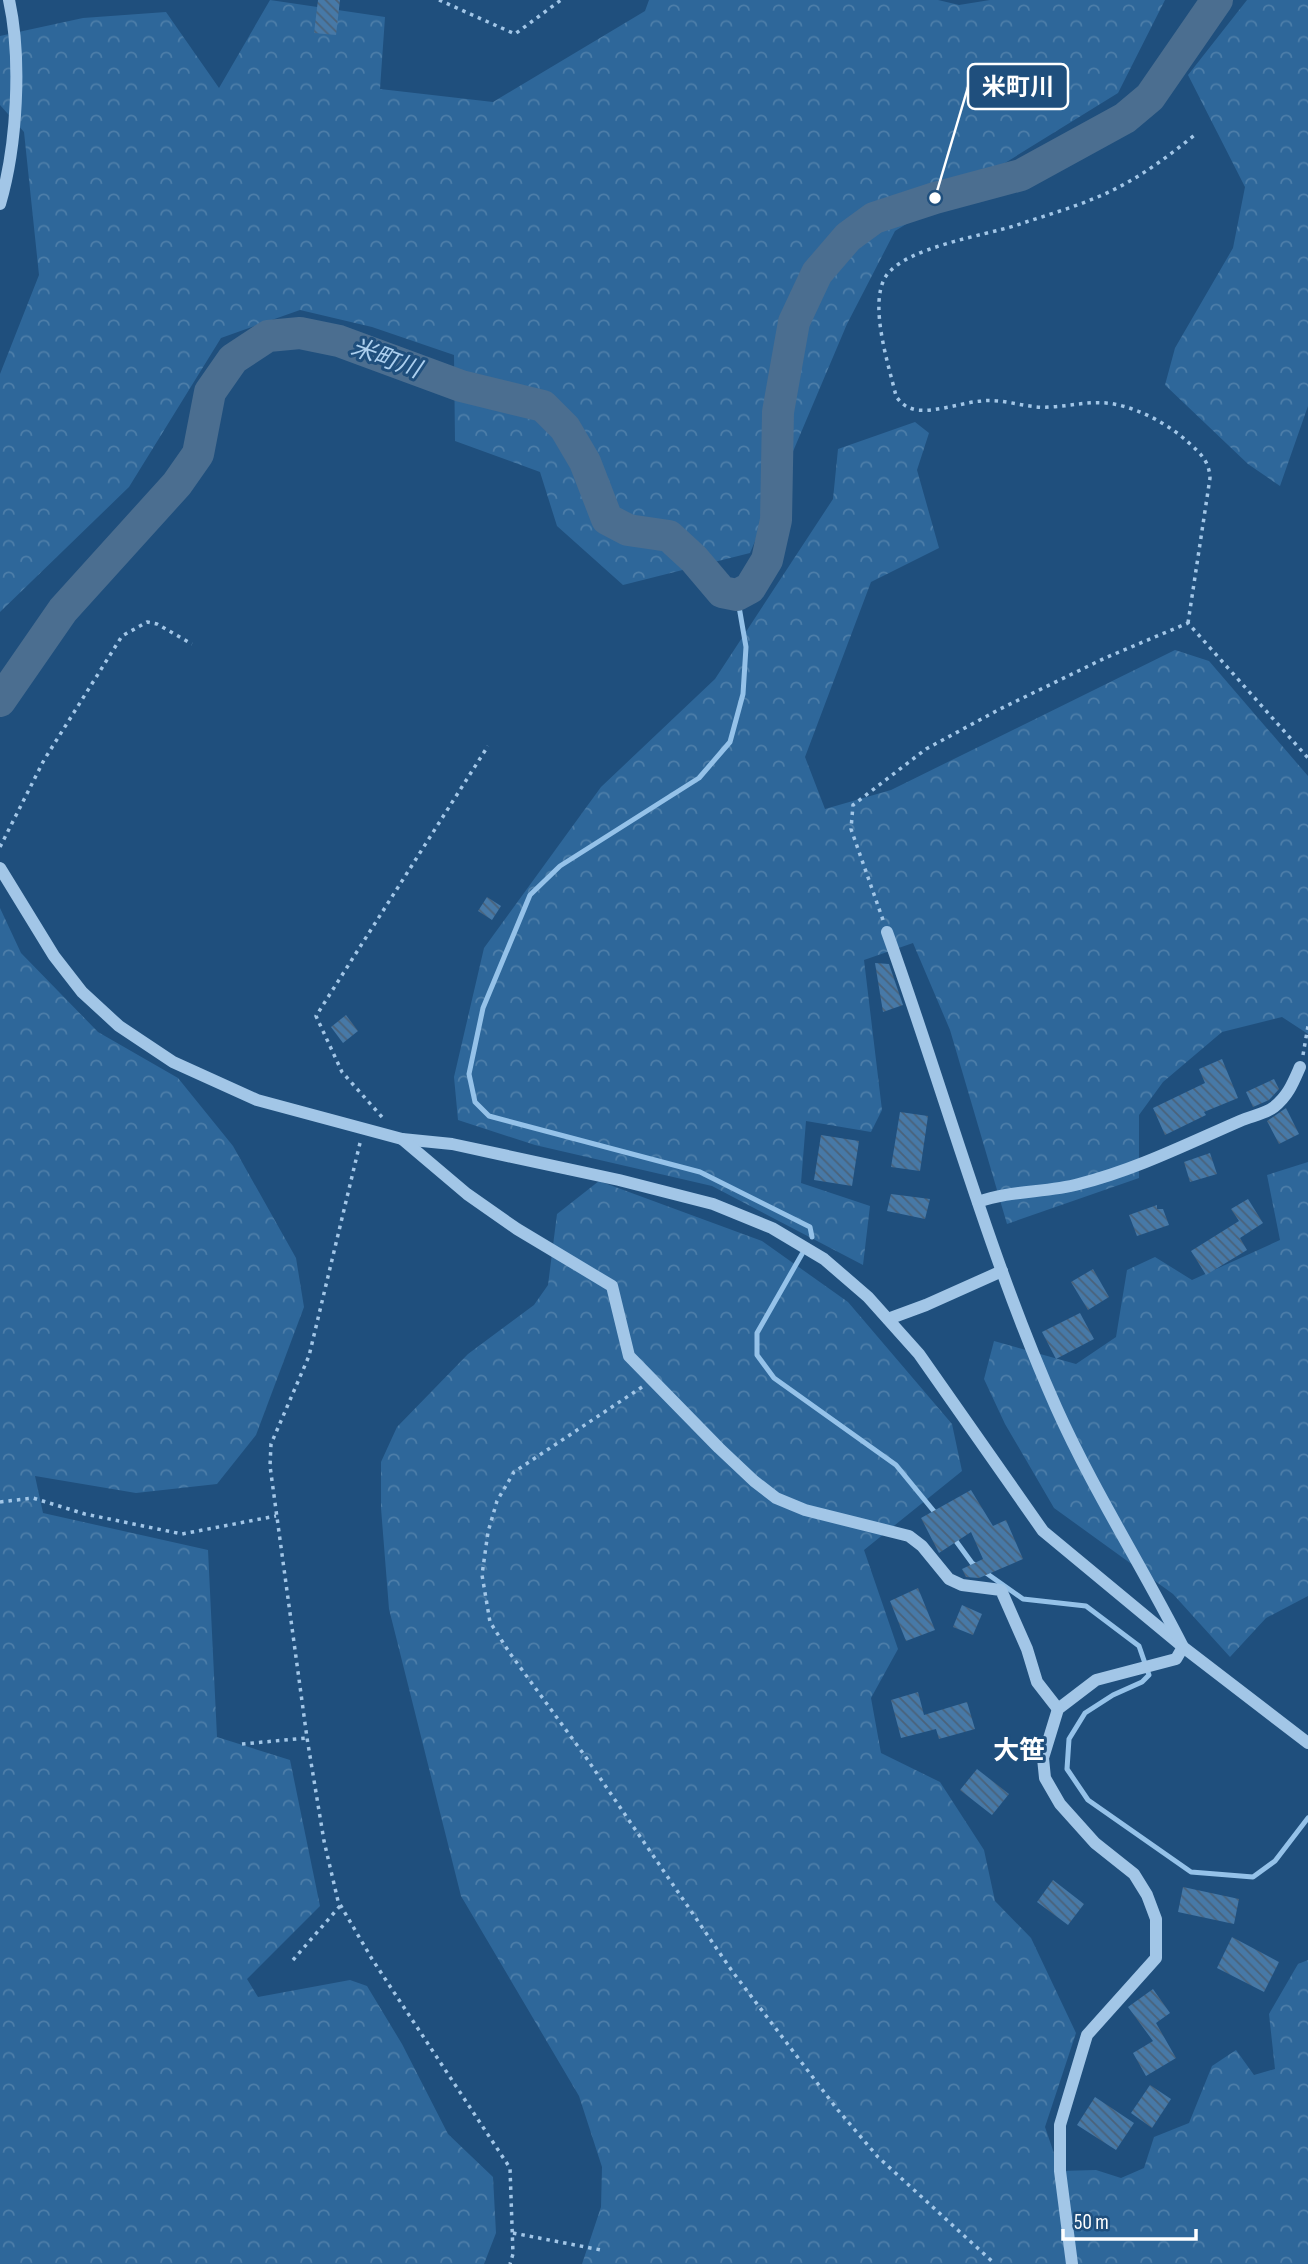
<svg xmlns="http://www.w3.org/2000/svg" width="1308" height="2264" font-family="'Sofia Sans Condensed','Noto Sans JP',sans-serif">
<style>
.forest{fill:url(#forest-crowns)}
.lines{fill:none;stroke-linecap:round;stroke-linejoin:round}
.stream{stroke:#95c2e9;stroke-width:5}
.river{stroke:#4b6e90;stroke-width:32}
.building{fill:url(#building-back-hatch)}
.path{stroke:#a2c6e7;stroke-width:3.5;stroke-dasharray:3.5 5;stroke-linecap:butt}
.minor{stroke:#a2c6e7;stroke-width:12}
.labels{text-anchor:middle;stroke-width:6;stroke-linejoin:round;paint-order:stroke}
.water-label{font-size:24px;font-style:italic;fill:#add0ef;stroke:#1f4f7d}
.quarter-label{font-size:26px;font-weight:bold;fill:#fff;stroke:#1f4f7d}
.leader{fill:none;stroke:#fff;stroke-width:2.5}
.callout-dot{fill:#fff;stroke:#1f4f7d;stroke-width:2.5}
.callout{fill:#1f4f7d;stroke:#fff;stroke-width:2.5}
.callout-label{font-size:24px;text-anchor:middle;font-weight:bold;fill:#fff}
</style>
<defs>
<pattern id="forest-crowns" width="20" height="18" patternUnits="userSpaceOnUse" patternTransform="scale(1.75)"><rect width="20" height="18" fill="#2e679a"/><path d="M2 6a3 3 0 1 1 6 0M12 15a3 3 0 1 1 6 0" fill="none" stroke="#4d7ea9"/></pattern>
<pattern id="building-back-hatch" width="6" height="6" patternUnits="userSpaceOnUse" patternTransform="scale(1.75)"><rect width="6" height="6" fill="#4779a7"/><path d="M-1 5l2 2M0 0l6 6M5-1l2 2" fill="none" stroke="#4a627a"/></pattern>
</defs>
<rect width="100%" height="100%" fill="#1f4f7d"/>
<g class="forest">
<polygon points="270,0 385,17 380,89 493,102 645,11 649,0 938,0 959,5 990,0 1165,0 1118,93 895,231 847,324 750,553 623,585 557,526 540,472 455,441 454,355 372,327 300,310 221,338 129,487 0,612 0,374 39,275 24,132 0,105 0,36 83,18 166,12 219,88"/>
<polygon points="1247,0 1308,0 1308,406 1280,486 1248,464 1165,385 1175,348 1233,248 1245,187 1188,75"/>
<polygon points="915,422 929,433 917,470 939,548 871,582 805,757 825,809 891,790 1175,650 1209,661 1308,776 1308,1034 1282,1017 1222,1032 1163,1082 1139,1115 1139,1178 1007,1224 950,1030 913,943 864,960 882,1110 871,1132 806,1121 801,1183 870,1206 863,1265 712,1186 535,1145 458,1120 454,1077 484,948 601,787 715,679 833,499 838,449"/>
<polygon points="0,908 21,953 98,1032 178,1078 233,1146 296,1258 304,1307 256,1435 217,1484 136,1493 35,1476 43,1513 208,1550 217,1737 290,1760 320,1906 247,1979 258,1997 350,1980 367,1986 402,2044 448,2134 493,2177 496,2233 484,2264 0,2264"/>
<polygon points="1308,1162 1308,1596 1266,1618 1230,1657 1173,1594 1054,1508 1005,1424 984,1379 994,1341 1076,1364 1116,1337 1127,1270 1155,1257 1192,1280 1280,1240 1267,1175"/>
<polygon points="599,1181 762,1241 848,1302 952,1424 962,1471 864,1550 898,1649 871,1698 881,1753 940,1782 984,1850 995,1901 1031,1938 1076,2033 1045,2127 1060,2171 1096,2170 1121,2178 1144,2168 1154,2137 1189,2123 1212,2066 1236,2050 1254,2075 1275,2069 1269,2014 1298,1964 1308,1960 1308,2264 582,2264 601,2207 602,2167 579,2096 461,1896 389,1609 381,1508 381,1462 397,1427 468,1354 534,1305 548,1285 557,1214"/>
</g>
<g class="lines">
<g class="stream">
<polyline points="737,595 746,647 743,694 730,742 699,778 560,866 530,895 483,1008 469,1074 475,1102 489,1116 700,1172 810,1227 812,1237"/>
<polyline points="802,1254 757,1333 757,1355 774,1378 896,1465 937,1515"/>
<polyline points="953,1537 972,1563 1023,1599 1086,1606 1139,1646 1149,1675 1142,1682 1113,1695 1085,1713 1069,1739 1067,1769 1088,1800 1191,1872 1253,1877 1275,1861 1308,1818"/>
</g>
<polyline class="river" points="0,701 63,610 177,484 198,454 210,392 233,359 268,336 300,333 339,341 461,386 543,406 565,428 585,462 607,519 628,530 669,536 694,559 722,592 737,595 750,588 767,560 776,520 778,412 794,322 817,273 848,237 874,218 935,198 1021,175 1125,118 1150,97 1217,0"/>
</g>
<g class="building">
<polygon points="318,0 340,0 336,35 314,33"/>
<polygon points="487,897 501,906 492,920 478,911"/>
<polygon points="875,963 889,964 903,1005 883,1012"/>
<polygon points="346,1015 358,1031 343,1043 331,1027"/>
<polygon points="1222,1059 1238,1098 1204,1112 1206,1115 1165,1135 1153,1108 1205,1083 1199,1069"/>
<polygon points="1274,1079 1279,1089 1269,1100 1253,1107 1246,1092"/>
<polygon points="1286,1108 1299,1134 1279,1144 1267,1121"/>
<polygon points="900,1112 928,1116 920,1171 891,1167"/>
<polygon points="821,1135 859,1141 852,1186 814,1180"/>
<polygon points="1210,1153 1217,1174 1190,1182 1184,1162"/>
<polygon points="891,1194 930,1199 925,1219 887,1211"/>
<polygon points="1248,1199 1263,1223 1240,1238 1247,1250 1206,1275 1191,1251 1239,1221 1231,1209"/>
<polygon points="1157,1205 1157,1209 1163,1209 1169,1225 1137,1236 1129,1215"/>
<polygon points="1093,1269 1109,1297 1088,1310 1071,1282"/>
<polygon points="1080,1313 1094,1339 1056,1359 1042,1332"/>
<polygon points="971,1490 993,1526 1006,1520 1023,1559 979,1578 966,1577 962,1569 983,1559 971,1532 939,1553 921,1518"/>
<polygon points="918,1588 935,1630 906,1641 890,1601"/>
<polygon points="962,1605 982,1614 973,1635 953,1627"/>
<polygon points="918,1692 924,1715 967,1702 975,1729 939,1739 936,1729 901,1738 891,1700"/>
<polygon points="977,1769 1009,1794 992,1815 960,1790"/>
<polygon points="1053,1880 1084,1904 1068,1925 1037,1902"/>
<polygon points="1183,1887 1239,1899 1234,1924 1178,1912"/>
<polygon points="1232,1937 1279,1962 1264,1992 1217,1968"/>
<polygon points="1153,1989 1170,2013 1156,2023 1176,2058 1146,2076 1133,2053 1153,2041 1128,2007"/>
<polygon points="1150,2085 1171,2099 1152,2128 1131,2113"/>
<polygon points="1095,2097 1134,2123 1116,2150 1077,2125"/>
</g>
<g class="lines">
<g class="path">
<polyline points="439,0 515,34 561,0"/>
<path d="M1188,623L1210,478C1209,461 1201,454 1189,443C1170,425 1140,409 1114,404C1091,400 1073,406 1050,407C1027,409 1004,398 981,401C960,403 938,412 917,410C907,408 901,404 896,396C889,366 868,304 886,276C906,247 983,236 1017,225C1050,214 1086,204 1117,188C1145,174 1171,154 1196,134"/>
<polyline points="0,847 44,760 122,636 147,622 157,624 192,644"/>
<polyline points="883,920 851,829 853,805 926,749 1000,709 1105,658 1188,623 1308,758"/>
<polyline points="1303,1055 1308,1026"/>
<polyline points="382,1117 342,1072 316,1016 488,746"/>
<polyline points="360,1143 309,1356 271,1444 270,1466 307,1738 324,1841 338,1901 372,1959 510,2168 513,2254 510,2264"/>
<polyline points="642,1387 514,1472 497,1501 488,1532 482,1575 490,1622 509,1652 585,1756 732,1971 837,2109 878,2157 995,2264"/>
<polyline points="0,1502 33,1498 85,1514 182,1534 276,1516"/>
<polyline points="242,1744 307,1738"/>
<polyline points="293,1960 340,1906"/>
<polyline points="513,2233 601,2250"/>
</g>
<g class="minor">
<path d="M0,204C17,146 22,59 9,0"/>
<polyline points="0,868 54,956 82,992 119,1026 173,1062 257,1100 402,1139 452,1144 619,1180 713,1204 772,1228 824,1259 868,1297 919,1354 1043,1531 1183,1647 1308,1743"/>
<path d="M887,932C944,1090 988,1254 1056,1407C1093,1490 1142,1566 1183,1647L1176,1659L1096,1680L1058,1709L1043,1758L1045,1778L1060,1804L1095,1843L1134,1874L1147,1895L1156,1919V1958L1087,2035L1060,2125V2171L1072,2264"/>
<polyline points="402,1139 467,1194 517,1229 612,1286 629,1356 719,1448 754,1481 776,1498 805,1510 909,1536 922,1546 949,1579 962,1585 1001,1590 1027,1649 1037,1682 1058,1709"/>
<path d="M978,1202C1011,1190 1046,1193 1079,1184C1135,1170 1187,1144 1240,1121C1251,1116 1265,1114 1274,1107C1288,1096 1293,1083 1300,1067"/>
<polyline points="888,1319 926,1305 1002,1271"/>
</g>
</g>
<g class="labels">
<g class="water-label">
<text transform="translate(386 358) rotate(20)" y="8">米町川</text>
</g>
<g class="quarter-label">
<text x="1019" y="1759">大笹</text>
</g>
</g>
<path class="leader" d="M935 198L968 87"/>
<circle class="callout-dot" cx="935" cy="198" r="7"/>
<rect class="callout" x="968" y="64" width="100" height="45" rx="7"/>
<g class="callout-label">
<text x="1018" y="95">米町川</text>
</g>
<path d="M1063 2229v10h133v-10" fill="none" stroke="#ffffff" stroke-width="3.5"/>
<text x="1074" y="2229" font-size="21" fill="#ffffff" stroke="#1f4f7d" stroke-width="5" paint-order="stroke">50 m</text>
</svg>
